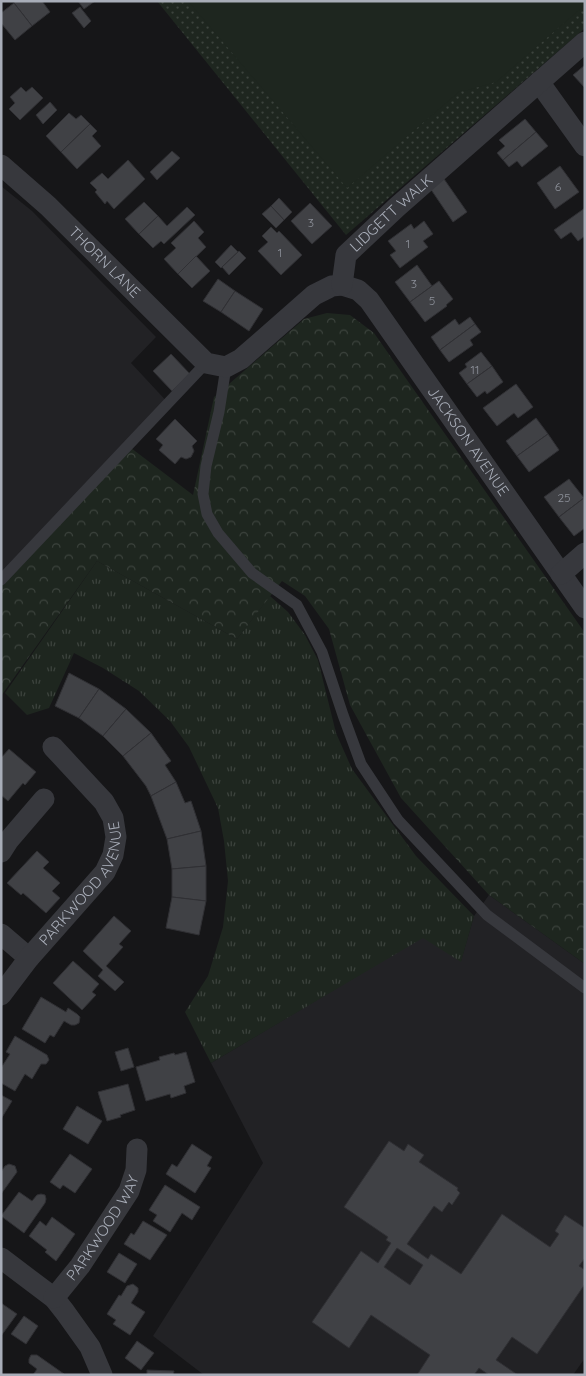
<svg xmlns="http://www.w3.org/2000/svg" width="586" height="1376" font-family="Quicksand,sans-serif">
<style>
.built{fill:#222225}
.grass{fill:url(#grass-tufts)}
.forest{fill:url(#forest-crowns)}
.park{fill:url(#park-dots)}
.pitch{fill:#1e261f}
.building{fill:#404145;stroke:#303034;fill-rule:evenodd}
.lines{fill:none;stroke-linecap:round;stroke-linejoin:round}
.lane{stroke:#37383d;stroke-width:11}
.street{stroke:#37383d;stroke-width:21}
.labels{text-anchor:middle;stroke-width:4;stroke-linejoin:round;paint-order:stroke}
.number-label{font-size:12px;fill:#8e929b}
.street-label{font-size:15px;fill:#a8adb8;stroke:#111113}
</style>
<defs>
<pattern id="grass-tufts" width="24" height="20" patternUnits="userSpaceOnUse" patternTransform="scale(1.25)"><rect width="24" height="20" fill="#1e261f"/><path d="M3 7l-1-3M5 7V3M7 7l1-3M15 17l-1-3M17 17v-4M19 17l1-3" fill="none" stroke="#3c433d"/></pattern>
<pattern id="forest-crowns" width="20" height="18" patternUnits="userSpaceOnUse" patternTransform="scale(1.25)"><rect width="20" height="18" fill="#1e261f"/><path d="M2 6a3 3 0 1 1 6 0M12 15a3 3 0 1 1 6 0" fill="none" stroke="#3c433d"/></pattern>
<pattern id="park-dots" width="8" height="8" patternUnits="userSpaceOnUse" patternTransform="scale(1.25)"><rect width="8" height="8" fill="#1e261f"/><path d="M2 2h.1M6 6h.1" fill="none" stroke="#3c433d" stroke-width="1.8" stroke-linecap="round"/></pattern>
</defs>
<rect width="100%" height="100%" fill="#161618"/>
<g class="built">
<polygon points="1,186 32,211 156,337 131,363 171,406 1,585"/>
<polygon points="489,895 585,964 585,1358 573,1375 204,1375 153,1336 263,1163 211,1063 423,937 461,961 474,916"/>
</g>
<polygon class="grass" points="97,561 237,639 270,596 288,612 305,635 318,660 336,733 352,769 416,856 474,916 461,962 423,938 211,1063 185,1012 208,976 223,927 228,881 224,841 218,808 189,747 170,721 139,691 103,668 74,653 49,708 27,715 5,693"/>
<polygon class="forest" points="327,313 350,315 374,333 585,633 585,964 489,895 401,798 350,705 329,629 305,596 282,581 237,639 97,561 1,696 1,585 131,448 193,495 214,397 304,319"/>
<polygon class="park" points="157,1 585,1 585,28 346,235"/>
<polygon class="pitch" points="188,1 585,1 585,5 496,82 468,90 460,91 347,188"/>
<g class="building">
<polygon points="16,1 42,1 50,12 32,26 14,3"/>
<polygon points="78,1 95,1 84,9"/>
<polygon points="14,3 32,26 15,40 1,23 1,13"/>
<polygon points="80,7 91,21 84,28 72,13"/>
<polygon points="585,65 585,88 573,75"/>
<polygon points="21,87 26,92 32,87 43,98 20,120 9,109 15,103 10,97"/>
<polygon points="50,102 57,110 43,124 36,115"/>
<polygon points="69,113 76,119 81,115 90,124 61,152 46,136"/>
<polygon points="525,119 536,132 503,160 497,153 505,146 499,140"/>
<polygon points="90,124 97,131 92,136 101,146 77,169 61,152"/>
<polygon points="536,132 548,146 522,167 517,161 509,167 503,160"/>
<polygon points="172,151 180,158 157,180 150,172"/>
<polygon points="128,160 145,179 114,209 107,201 105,204 95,192 97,190 90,183 102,173 108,179"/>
<polygon points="560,166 579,192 555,209 537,183"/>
<polygon points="444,179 467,212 453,222 430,188"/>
<polygon points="279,198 292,212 284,220 271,206"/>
<polygon points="144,202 158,216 139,234 125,219"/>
<polygon points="310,203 332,226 312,244 291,221"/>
<polygon points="271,206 284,220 276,228 262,214"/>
<polygon points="187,207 195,215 164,244 161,241 153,248 139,234 158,216 167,226"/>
<polygon points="585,208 585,236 578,241 571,232 561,239 554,230"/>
<polygon points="194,221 204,232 198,238 206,247 178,274 164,259 176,248 171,243"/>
<polygon points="424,221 433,234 423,241 428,247 400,268 390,255 396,251 388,241 411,224 414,229"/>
<polygon points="271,227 277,233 279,231 302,255 281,275 258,251 268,242 262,236"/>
<polygon points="231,245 238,252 221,268 215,262"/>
<polygon points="239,251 246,258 229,275 222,267"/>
<polygon points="196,256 210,271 192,288 178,274"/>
<polygon points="417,265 432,286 410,302 395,282"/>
<polygon points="218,279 235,291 221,312 203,301"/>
<polygon points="439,281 453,299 446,305 447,306 425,322 410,302"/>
<polygon points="235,291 263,309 249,331 221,312"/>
<polygon points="470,317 475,324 440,350 431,337 455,319 459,325"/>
<polygon points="475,324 481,332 470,340 473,345 449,362 440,350"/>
<polygon points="481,352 492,366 467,384 459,373 467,367 465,364"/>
<polygon points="171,354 190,374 172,391 153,371"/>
<polygon points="492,366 503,382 487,394 485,391 477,397 467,384"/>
<polygon points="516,384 533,407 518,418 514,413 497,426 483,408"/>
<polygon points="536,418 548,434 517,456 506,441"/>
<polygon points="175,419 197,441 192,446 194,451 191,457 186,459 181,457 175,464 159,450 163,445 156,439"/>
<polygon points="548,434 559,450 529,472 517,456"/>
<polygon points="569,479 584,498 559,517 544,497"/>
<polygon points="584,498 585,528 574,536 559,517"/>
<polygon points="69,673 99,689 79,718 55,706"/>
<polygon points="99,689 126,709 103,736 79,718"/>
<polygon points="126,709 151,733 123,756 103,736"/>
<polygon points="151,733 171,761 165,765 176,782 151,796 146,786 123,756"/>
<polygon points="9,749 36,772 25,785 23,783 8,801 1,795 1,758"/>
<polygon points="176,782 185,803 191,801 201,831 167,839 151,796"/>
<polygon points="201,831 206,866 172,869 167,839"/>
<polygon points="37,851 49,862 43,868 60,883 52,891 60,898 46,913 23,893 21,895 7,883"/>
<polygon points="206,866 206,901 172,897 172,869"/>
<polygon points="172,897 206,901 199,935 166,928"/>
<polygon points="114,916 131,931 119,944 123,947 106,966 124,982 115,991 98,976 103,970 83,951"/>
<polygon points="73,961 99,984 92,992 96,995 82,1010 53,983"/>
<polygon points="41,997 66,1012 68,1008 77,1014 80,1017 79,1023 75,1025 71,1025 64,1021 54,1037 50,1035 45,1043 22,1029"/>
<polygon points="15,1036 47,1055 49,1060 46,1064 41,1064 32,1079 25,1074 15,1091 1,1083 1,1068 10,1054 6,1052"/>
<polygon points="128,1048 134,1067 121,1071 115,1052"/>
<polygon points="186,1052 195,1082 184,1086 186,1093 171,1098 170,1094 146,1101 136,1067 160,1060 159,1057 174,1053 175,1055"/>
<polygon points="128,1084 135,1110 120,1115 121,1117 107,1121 98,1092"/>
<polygon points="1,1095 12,1101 1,1119"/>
<polygon points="77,1106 102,1121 88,1144 63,1129"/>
<path d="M389,1141L404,1151L408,1144L424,1155L419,1162L458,1188L457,1190L460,1193L452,1205L449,1202L442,1212L434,1206L407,1244L428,1259L431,1254L461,1274L502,1214L550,1247L559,1234L555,1231L565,1215L585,1228V1258L579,1266L585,1270V1284L537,1354L512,1337L496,1360L518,1375H489L479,1368L474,1375H417L430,1355L371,1315L349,1348L312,1322L361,1251L378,1263L391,1243L386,1240L388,1237L344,1207ZM397,1248L423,1265L410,1285L384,1267Z"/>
<polygon points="192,1144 212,1157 207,1166 211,1168 195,1193 166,1174 172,1164 177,1167"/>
<polygon points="70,1154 92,1169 75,1193 63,1185 60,1189 50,1182"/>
<polygon points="9,1164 15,1166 17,1172 1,1194 1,1172 5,1166"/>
<polygon points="165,1185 200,1207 192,1220 182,1213 170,1232 153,1221 157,1215 149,1210"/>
<polygon points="19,1192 32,1201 37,1195 41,1194 45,1195 46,1199 45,1203 24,1233 1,1216"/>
<polygon points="52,1217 75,1234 56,1261 45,1252 47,1250 29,1236 40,1221 46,1226"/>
<polygon points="143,1221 167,1235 150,1260 124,1244 131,1233 134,1235"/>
<polygon points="119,1253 137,1264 125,1283 107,1272"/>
<polygon points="133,1284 138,1288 138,1292 131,1303 145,1312 130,1335 113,1324 116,1320 107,1314 119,1295 121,1296 127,1286"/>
<polygon points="1,1303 17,1314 1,1336"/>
<polygon points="24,1316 38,1326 26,1344 11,1334"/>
<polygon points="137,1341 154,1353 141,1370 125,1358"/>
<polygon points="31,1355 37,1355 64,1374 33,1375 37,1369 29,1363 29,1359"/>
<polygon points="147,1370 174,1371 173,1375 147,1375"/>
</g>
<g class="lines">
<g class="lane">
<polyline points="226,367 219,412 206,466 203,494 207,514 218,533 252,573 297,605 322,652 343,715 361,764 398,820 487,915 585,988"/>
<polyline points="1,580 206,363"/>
</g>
<g class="street">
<polyline points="539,82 585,146"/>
<path id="s1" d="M1,165L48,206L206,363L226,367L241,359L314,295L332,286L342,285L358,290L369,300L585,608"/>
<path id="s2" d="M342,285L346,255L397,207L585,42"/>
<polyline points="561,574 585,553"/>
<polyline points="1,852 8,841 44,799"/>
<polyline points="1,934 29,958"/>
<path id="s3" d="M1,995L29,958L105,872L113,855L116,837L113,818L104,802L53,747"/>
<polyline points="1,1258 54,1298 65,1312 90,1347 102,1375"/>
<path id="s4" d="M54,1298L80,1266L129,1191L136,1170L137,1149"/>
</g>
</g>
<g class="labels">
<g class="number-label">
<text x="558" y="191">6</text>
<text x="311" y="227">3</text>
<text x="408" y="248">1</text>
<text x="280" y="257">1</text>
<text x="414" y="288">3</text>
<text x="432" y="305">5</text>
<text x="475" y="374">11</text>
<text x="564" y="502">25</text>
</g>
<g class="street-label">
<text dy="5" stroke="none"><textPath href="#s2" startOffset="92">LIDGETT WALK</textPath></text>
<text dy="5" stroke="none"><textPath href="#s1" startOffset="142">THORN LANE</textPath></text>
<text dy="5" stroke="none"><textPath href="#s1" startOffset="654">JACKSON AVENUE</textPath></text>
<text dy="5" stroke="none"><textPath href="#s3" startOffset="140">PARKWOOD AVENUE</textPath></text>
<text dy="5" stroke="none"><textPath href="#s4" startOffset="86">PARKWOOD WAY</textPath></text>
</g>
</g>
<rect width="586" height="1376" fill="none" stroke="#a8adb8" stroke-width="5"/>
</svg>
